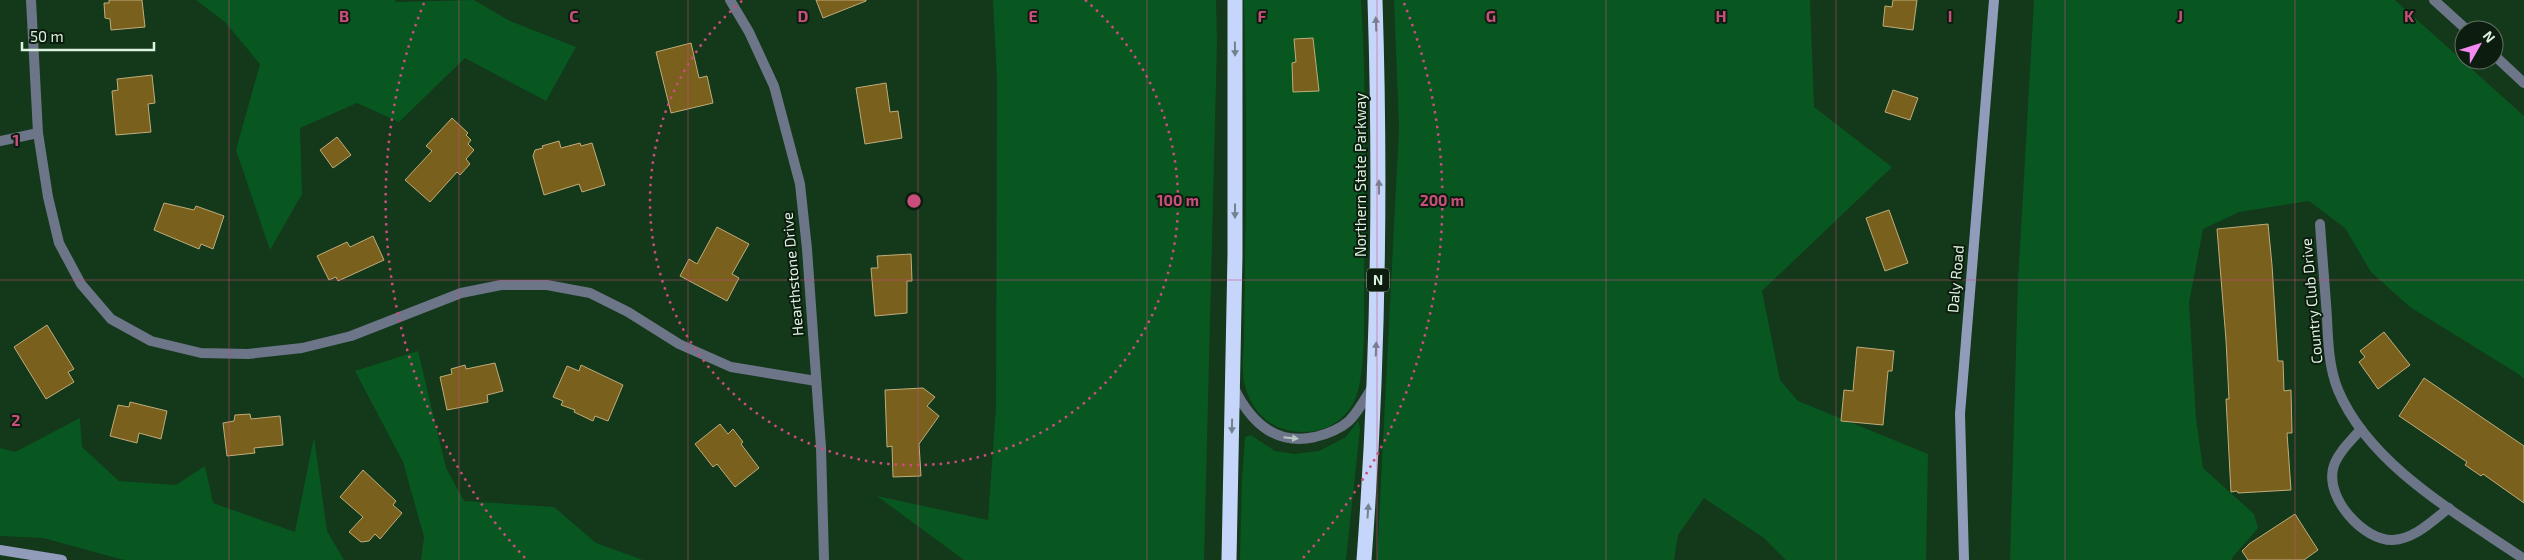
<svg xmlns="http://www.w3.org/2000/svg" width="2524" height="560" font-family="'Exo 2',sans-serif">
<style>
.green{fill:#085721}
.building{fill:#79601d;stroke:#c0ac7c}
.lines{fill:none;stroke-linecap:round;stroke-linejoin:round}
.service{stroke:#6d7588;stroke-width:10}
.minor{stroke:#6d7588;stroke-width:10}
.tertiary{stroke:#6d7588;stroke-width:10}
.secondary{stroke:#909cba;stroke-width:10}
.motorway{stroke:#c6d6fb;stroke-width:15}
.oneway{fill:#728290}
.oneway2{fill:#b6c6c1}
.grid{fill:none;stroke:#c94e7c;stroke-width:1;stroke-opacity:0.55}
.ring{fill:none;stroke:#c94e7c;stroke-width:2.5;stroke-dasharray:2.5 5}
.labels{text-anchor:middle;stroke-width:4;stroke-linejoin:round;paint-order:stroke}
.shield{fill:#0c1c0e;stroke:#9eb2a0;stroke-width:1}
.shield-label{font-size:14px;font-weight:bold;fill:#ddf2df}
.street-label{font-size:15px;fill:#ddf2df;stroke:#0c1c0e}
.grid-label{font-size:16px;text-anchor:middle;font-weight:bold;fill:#c94e7c;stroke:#0c1c0e;stroke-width:4;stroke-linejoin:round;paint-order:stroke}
.centre{fill:#c94e7c;stroke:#0c1c0e;stroke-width:2.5}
.ring-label{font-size:15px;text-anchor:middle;font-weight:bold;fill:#c94e7c;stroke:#0c1c0e;stroke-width:4;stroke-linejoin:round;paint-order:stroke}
</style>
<rect width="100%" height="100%" fill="#13381a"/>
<g class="green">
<polygon points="196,0 395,0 396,2 474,0 510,21 576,47 546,101 465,58 399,122 357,103 300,128 302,194 270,250 236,150 260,64 225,22"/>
<polygon points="993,0 1216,0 1217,41 1204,560 964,560 877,496 988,520 996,406 997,80"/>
<path d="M1244,0H1361C1367,95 1365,191 1364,286C1364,314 1366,378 1354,402C1340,428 1313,436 1287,430C1266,425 1252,409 1246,389C1241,375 1243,357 1244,342C1244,314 1245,286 1245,258C1247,172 1246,86 1244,0Z"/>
<polygon points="1394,0 1810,0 1814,107 1892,167 1762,291 1780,380 1798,401 1928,454 1926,560 1786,560 1764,538 1704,498 1678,535 1674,560 1377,560 1399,128"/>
<polygon points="2034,0 2395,0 2524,116 2524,379 2520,375 2410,307 2371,272 2345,228 2309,201 2239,212 2203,229 2189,303 2196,419 2203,468 2254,514 2258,528 2232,558 2232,560 2010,560 2018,282"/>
<polygon points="418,351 446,468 464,501 554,507 596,543 643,560 421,560 424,537 403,462 355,371"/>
<polygon points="80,418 82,447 119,481 176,485 205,466 213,503 295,532 314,437 327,531 344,560 124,560 43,538 0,536 0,448 15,452"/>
<polygon points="1358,421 1360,429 1346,560 1240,560 1242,481 1245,437 1251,435 1275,451 1294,454 1319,451 1346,437"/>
</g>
<g class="building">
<polygon points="109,0 142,0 145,27 111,30 110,19 105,18 104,3 109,3"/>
<polygon points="816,0 866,0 866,1 823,18"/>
<polygon points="1893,0 1917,0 1913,30 1883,26 1885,6 1892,7"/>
<polygon points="1313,38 1319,91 1293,92 1292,63 1296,62 1294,39"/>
<polygon points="691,43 699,78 707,76 713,103 671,113 656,52"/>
<polygon points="152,75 155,103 148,104 151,132 116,135 112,91 118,90 117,79"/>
<polygon points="886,83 890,112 898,111 902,138 865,144 856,88"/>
<polygon points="1893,90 1918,98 1910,120 1885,112"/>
<polygon points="452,118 468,133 466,135 471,140 468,144 474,150 466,159 470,164 460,175 457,172 430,202 405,180 432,151 426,146"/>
<polygon points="337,137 351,155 333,168 320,150"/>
<polygon points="559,141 561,148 580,143 581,146 592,143 605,185 582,192 579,184 544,195 533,156 535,150 543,148 542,146"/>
<polygon points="164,203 194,210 196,206 224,216 213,249 201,244 199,249 154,230"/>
<polygon points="1889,210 1908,263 1885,271 1866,218"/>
<polygon points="2268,224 2272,265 2278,361 2283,361 2284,391 2291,390 2292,433 2287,433 2291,490 2238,493 2237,491 2231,492 2226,399 2229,399 2226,340 2217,229"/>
<polygon points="717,227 749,244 732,274 739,278 727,301 680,276 689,259 697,264"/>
<polygon points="373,236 384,260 338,281 336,277 329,280 317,256 347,242 350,247"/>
<polygon points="911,254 912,281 907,281 907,313 875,316 871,268 878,268 877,256"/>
<polygon points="47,325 74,369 68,372 74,382 46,399 14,347"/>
<polygon points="2384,332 2410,365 2378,389 2359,362 2365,357 2360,351"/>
<polygon points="1857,347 1894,351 1892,371 1888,371 1883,425 1841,421 1844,390 1853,391"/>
<polygon points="495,363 503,391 487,395 488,402 447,410 440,377 452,374 451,369 465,365 466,369"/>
<polygon points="581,365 623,385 608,421 595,416 593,421 574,412 575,410 561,405 563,401 553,397 567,366 579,371"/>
<polygon points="2424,378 2524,446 2524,503 2483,474 2481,476 2465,465 2467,462 2399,416"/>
<polygon points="923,388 935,397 927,406 939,416 919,444 921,476 893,477 892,446 887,447 885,390"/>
<polygon points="130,402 167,411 161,439 139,433 137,443 110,436 118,405 129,407"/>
<polygon points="250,414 251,419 280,416 283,445 254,448 255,453 227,456 223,423 234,421 235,415"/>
<polygon points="720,424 728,434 733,429 743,442 741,444 759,468 735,487 717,464 713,467 695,444"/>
<polygon points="363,470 396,501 393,505 402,513 380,539 375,534 369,541 361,542 349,532 363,517 340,497"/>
<polygon points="2295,514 2318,550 2304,560 2248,560 2242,551 2249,544"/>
</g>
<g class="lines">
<g class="service">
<path d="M1234,388C1250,421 1275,446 1315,437C1327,434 1340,429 1349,421C1359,411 1366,397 1373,386"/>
<path d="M2361,429C2352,440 2336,454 2333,469C2326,499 2364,541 2393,540C2415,539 2433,520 2449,508"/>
</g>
<g class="minor">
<polyline points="31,0 38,133 48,197 59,243 81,284 111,319 151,341 201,353 248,354 302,348 351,336 461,293 501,285 547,285 590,293 628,312 679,344 731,367 816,381"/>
<polyline points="730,0 749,32 774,86 800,184 807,249 821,447 824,560"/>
<polyline points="0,141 38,133"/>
<path d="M2320,224C2322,255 2325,287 2327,318C2328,342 2329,368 2338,390C2370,466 2458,514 2524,559"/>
</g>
<g class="tertiary">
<polyline points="2434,0 2467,30"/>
<polyline points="2494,55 2524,83"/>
</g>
<g class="secondary">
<polyline points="0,550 62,560"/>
<polyline points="1964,560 1960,414 1994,0"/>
</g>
<g class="motorway">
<polyline points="1229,560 1235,255 1235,0"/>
<path d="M1364,560C1378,373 1381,187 1375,0"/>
</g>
</g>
<defs><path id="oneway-solid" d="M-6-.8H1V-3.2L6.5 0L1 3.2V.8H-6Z" transform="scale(1.25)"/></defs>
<g class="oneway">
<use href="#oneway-solid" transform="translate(1376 24) rotate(-92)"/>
<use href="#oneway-solid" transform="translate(1235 49) rotate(89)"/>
<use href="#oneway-solid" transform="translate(1379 187) rotate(-90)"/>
<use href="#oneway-solid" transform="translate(1235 211) rotate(90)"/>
<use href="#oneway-solid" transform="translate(1376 349) rotate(-88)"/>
<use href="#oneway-solid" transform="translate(1232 426) rotate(91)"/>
<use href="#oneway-solid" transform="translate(1368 511) rotate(-86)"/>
</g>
<use class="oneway2" href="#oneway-solid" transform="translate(1291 438) rotate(6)"/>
<path class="grid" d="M229,0V560M459,0V560M688,0V560M918,0V560M1147,0V560M1377,0V560M1606,0V560M1836,0V560M2065,0V560M2295,0V560M0,280H2524"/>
<g class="ring">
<path d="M1085 0A264 264 0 1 1 743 0"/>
<path d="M525 558A528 528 0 0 1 424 3M1404 3A528 528 0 0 1 1303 558"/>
</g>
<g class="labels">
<rect class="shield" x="1367" y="268.5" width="22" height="23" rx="4"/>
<g class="shield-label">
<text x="1378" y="285">N</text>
</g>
<g class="street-label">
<text transform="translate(1361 175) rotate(-90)" y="5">Northern State Parkway</text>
<text transform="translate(793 274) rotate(-95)" y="5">Hearthstone Drive</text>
<text transform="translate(1956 279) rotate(-85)" y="5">Daly Road</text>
<text transform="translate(2312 301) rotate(-95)" y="5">Country Club Drive</text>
</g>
</g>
<g class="grid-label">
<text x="344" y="22">B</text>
<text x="574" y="22">C</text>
<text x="803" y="22">D</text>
<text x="1033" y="22">E</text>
<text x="1262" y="22">F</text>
<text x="1491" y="22">G</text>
<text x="1721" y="22">H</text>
<text x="1950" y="22">I</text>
<text x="2180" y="22">J</text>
<text x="2409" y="22">K</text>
<text x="16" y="146">1</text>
<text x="16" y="426">2</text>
</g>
<circle cx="914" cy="201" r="8" class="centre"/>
<g class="ring-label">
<text x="1178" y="206">100 m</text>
<text x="1442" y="206">200 m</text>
</g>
<g transform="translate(2479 45) rotate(51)"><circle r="24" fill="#0c1c0e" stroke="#607262"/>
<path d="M0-4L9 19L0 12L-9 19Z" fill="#f38af1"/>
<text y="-8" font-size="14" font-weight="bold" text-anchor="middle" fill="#ddf2df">N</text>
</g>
<path d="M22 42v8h132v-8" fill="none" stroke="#ddf2df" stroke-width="2.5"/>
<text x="30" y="42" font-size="15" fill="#ddf2df" stroke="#0c1c0e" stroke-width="4" paint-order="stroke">50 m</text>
</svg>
